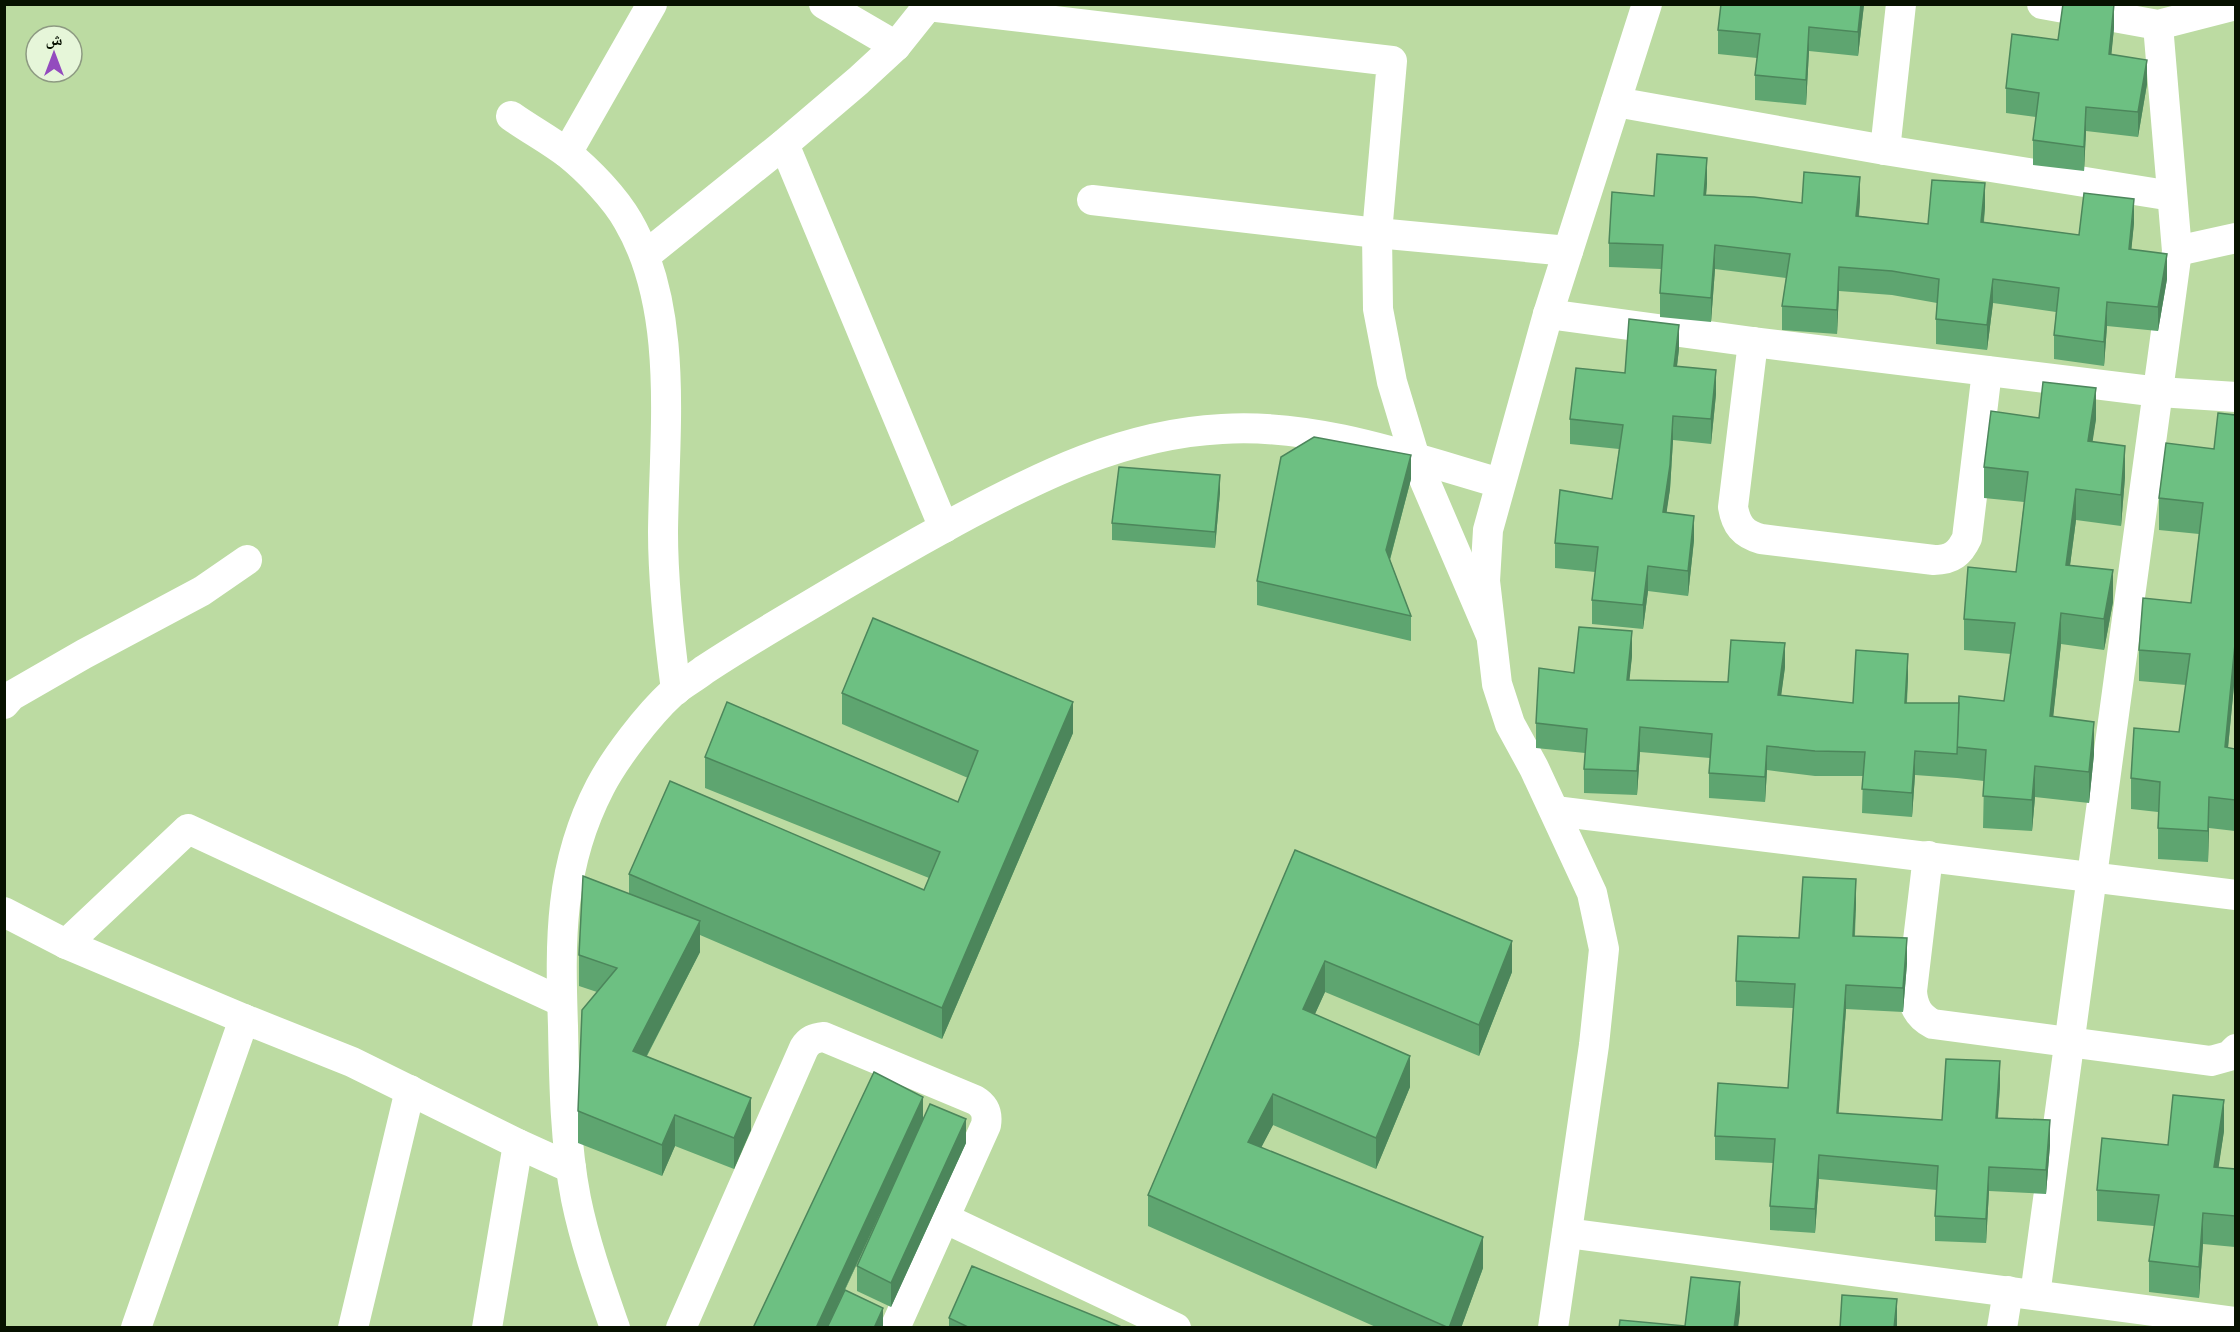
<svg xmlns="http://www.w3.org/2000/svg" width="2240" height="1332" font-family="'Asap Condensed','Noto Naskh Arabic',sans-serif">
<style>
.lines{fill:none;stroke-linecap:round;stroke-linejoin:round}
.minor{stroke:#fff;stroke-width:30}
.wall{fill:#5ea570}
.shaded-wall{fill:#4c865b}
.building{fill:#6dc082;stroke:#4c865b;stroke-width:1.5}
</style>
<rect width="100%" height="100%" fill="#bcdba2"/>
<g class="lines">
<g class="minor">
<polyline points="824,4 896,46"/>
<polyline points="2042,4 2158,25 2236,5"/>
<polyline points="1616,102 1885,150 2172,196"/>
<path d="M511,116C529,129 550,140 568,154C588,170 615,198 628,221C680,310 664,432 663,532C663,585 669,637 676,690"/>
<polyline points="784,144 944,528"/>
<polyline points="1885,150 1901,4"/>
<polyline points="567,153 652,4"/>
<polyline points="1092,200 1377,233 1568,251"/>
<polyline points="2177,251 2236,238"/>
<polyline points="646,255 784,144 858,81 896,46 928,6 1392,61 1377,233 1378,309 1392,382 1415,458 1490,633"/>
<polyline points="1548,314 1753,342 2159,392 2236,397"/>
<path d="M1753,342L1733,507C1736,525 1743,534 1761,539L1934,560C1952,560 1960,553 1967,538L1987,371"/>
<polyline points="4,704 11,696 84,654 202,591 247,560"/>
<polyline points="1555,811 2236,895"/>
<path d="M1928,856L1912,991C1913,1007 1919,1017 1933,1024L2211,1061L2229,1056L2236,1049"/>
<polyline points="4,912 66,944 244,1019 352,1062 518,1144 571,1168"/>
<polyline points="66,944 188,829 562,1002"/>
<polyline points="944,1218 1176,1328"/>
<polyline points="1567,1233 2236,1322"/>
<polyline points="2035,1295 2177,251 2158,25"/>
<polyline points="136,1328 244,1019"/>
<polyline points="353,1328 410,1090"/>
<polyline points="487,1328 518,1144"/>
<path d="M615,1328C600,1285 585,1243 576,1199C565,1142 564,1083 563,1026C560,940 559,866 600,787C615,758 648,715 672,693C682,684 694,678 704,670C737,648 771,628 805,608C855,578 905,549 956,521C1040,476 1124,434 1222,429C1316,423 1410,457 1500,483"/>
<path d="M681,1328L804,1048C809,1040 814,1038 824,1037L975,1100C985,1106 988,1113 986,1125L895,1328"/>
<polyline points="1553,1328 1594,1045 1604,949 1592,893 1534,768 1510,724 1497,684 1485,581 1488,530 1548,314 1647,4"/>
<polyline points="2002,1328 2008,1291"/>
</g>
</g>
<g class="wall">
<polygon points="1864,4 1858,56 1809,51 1806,105 1755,100 1755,75 1757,58 1718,54 1718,30"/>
<polygon points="2114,28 2111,55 2147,84 2138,137 2086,131 2084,171 2033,165 2033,140 2036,117 2006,113 2006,88 2058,40"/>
<polygon points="1707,183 1706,195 1802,203 1860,201 1859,216 1928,224 1985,207 1984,222 2079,235 2134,223 2131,250 2167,279 2158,331 2107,326 2104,366 2054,359 2054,335 2056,312 1993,303 1987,350 1936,344 1936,319 1937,303 1892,295 1839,291 1837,334 1782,330 1782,306 1786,278 1715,269 1711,322 1660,317 1660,293 1661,269 1609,267 1609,243 1654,196"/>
<polygon points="1679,349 1677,366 1716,394 1711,444 1673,440 1670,489 1666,513 1694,540 1688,596 1648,591 1643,629 1592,624 1592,600 1595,572 1555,568 1555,543 1612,499 1619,449 1570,444 1570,419 1625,373"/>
<polygon points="2235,415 2235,675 2228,748 2235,749 2235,831 2209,828 2208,862 2158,859 2158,812 2131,809 2131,778 2179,732 2186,685 2139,681 2139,650 2191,603 2199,534 2159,530 2159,498 2214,449"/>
<polygon points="2039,418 2096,419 2092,442 2125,477 2121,526 2076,520 2070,565 2113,602 2104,650 2061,644 2053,716 2094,754 2089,803 2035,797 2032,831 1983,828 1984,781 1957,778 1915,775 1912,817 1862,813 1863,776 1815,776 1767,770 1765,802 1709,798 1709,773 1710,758 1640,752 1637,795 1584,793 1584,769 1585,753 1536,748 1536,723 1574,673 1632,656 1629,680 1728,682 1785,667 1781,695 1853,703 1908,678 1907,703 1959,703 2004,701 2011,654 1964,650 1964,619 2016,572 2024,502 1984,498 1984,467"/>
<polygon points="1411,479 1390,560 1411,616 1411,641 1257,605 1257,581"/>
<polygon points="1220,492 1215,548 1112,540 1112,523"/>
<polygon points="842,693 1073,733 942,1039 700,935 700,952 647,1056 751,1130 734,1169 675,1146 662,1176 578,1143 578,1111 597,992 579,986 579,955 629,894 629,874 924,890 929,878 705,788 705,757 958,802 968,778 842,724"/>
<polygon points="1295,850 1512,972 1479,1056 1325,992 1315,1014 1410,1087 1376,1169 1273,1125 1261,1147 1483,1268 1461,1328 1378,1328 1148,1226 1148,1195"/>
<polygon points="1856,904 1855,936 1907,963 1903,1012 1846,1009 1838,1113 1942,1120 2000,1085 1998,1118 2050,1145 2046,1194 1989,1191 1986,1243 1935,1241 1935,1216 1937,1190 1819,1179 1815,1233 1770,1230 1770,1206 1773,1163 1715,1160 1715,1136 1788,1088 1793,1008 1736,1006 1736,981 1799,938"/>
<polygon points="923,1119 966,1143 891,1307 857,1291 857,1266 889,1194 845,1290 883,1328 827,1328"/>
<polygon points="2224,1131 2218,1168 2235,1169 2235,1247 2203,1244 2199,1298 2149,1292 2149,1261 2154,1226 2097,1221 2097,1190 2168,1145"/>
<polygon points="949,1318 1124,1328 949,1328"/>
</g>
<g class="shaded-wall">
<polygon points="1861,4 1864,5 1858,56 1858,32"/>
<polygon points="2114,4 2114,28 2109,79 2109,54"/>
<polygon points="1809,27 1809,51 1806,105 1806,80"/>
<polygon points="2147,60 2147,84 2138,137 2138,112"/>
<polygon points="2086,107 2086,131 2084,171 2084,147"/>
<polygon points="1707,158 1707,183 1704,220 1704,195"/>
<polygon points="1860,177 1860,201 1856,240 1856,216"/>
<polygon points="1985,183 1985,207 1981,246 1981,222"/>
<polygon points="2134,199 2134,223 2129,274 2129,249"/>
<polygon points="1715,245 1715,269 1711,322 1711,298"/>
<polygon points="2167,254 2167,279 2158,331 2158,307"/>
<polygon points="1839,267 1839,291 1837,334 1837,310"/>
<polygon points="1993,279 1993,303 1987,350 1987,325"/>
<polygon points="2107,302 2107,326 2104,366 2104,342"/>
<polygon points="1679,325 1679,349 1674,390 1674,366"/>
<polygon points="1716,370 1716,394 1711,444 1711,419"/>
<polygon points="2096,388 2096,419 2088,472 2088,441"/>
<polygon points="1673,416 1673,440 1670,489 1663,537 1663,512"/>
<polygon points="2125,446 2125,477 2121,526 2121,495"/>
<polygon points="1411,455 1411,479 1386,574 1386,550"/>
<polygon points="1220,475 1220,492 1215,548 1215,532"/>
<polygon points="2076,489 2076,520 2066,596 2066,565"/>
<polygon points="1694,516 1694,540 1688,596 1688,571"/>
<polygon points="1648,566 1648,591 1643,629 1643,605"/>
<polygon points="2113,570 2113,602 2104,650 2104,619"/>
<polygon points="2061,613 2061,644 2050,747 2050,716"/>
<polygon points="1632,631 1632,656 1627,704 1627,680"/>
<polygon points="1785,643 1785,667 1778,719 1778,695"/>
<polygon points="2235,644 2235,675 2225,778 2225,747"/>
<polygon points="1908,654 1908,678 1905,727 1905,703"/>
<polygon points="1073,702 1073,733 942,1039 942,1008"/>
<polygon points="2094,722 2094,754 2089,803 2089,772"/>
<polygon points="1640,727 1640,752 1637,795 1637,771"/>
<polygon points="1767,746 1767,770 1765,802 1765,777"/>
<polygon points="1915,751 1915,775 1912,817 1912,793"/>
<polygon points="2035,766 2035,797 2032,831 2032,800"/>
<polygon points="2209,797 2209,828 2208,862 2208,831"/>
<polygon points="1856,879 1856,904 1853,960 1853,936"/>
<polygon points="700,921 700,952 633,1082 633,1051"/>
<polygon points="1907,938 1907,963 1903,1012 1903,988"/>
<polygon points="1512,941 1512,972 1479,1056 1479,1025"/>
<polygon points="1325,961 1325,992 1303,1040 1303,1009"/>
<polygon points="1846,985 1846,1009 1837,1137 1837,1113"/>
<polygon points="1410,1056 1410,1087 1376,1169 1376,1138"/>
<polygon points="2000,1061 2000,1085 1996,1142 1996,1118"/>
<polygon points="1273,1094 1273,1125 1248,1173 1248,1142"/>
<polygon points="923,1097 923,1121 827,1328 816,1328"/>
<polygon points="751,1098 751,1130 734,1169 734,1138"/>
<polygon points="2224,1100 2224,1131 2214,1198 2214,1167"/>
<polygon points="675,1115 675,1146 662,1176 662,1145"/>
<polygon points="966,1119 966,1143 891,1307 891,1283"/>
<polygon points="2050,1120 2050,1145 2046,1194 2046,1170"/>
<polygon points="1819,1155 1819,1179 1815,1233 1815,1209"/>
<polygon points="1989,1167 1989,1191 1986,1243 1986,1219"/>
<polygon points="2203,1213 2203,1244 2199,1298 2199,1267"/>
<polygon points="1483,1237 1483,1268 1461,1328 1449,1328"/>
<polygon points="1740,1282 1740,1313 1738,1328 1734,1328"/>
<polygon points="1897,1299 1897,1328 1894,1328"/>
<polygon points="883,1308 883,1328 874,1328"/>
</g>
<g class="building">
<polygon points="1721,4 1861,4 1858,32 1809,27 1806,80 1755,75 1760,34 1718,30"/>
<polygon points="2063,4 2114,4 2109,54 2147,60 2138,112 2086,107 2084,147 2033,140 2039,93 2006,88 2012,34 2058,40"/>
<polygon points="1657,154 1707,158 1704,195 1754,197 1802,203 1804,172 1860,177 1856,216 1928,224 1932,180 1985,183 1981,222 2079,235 2084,193 2134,199 2129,249 2167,254 2158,307 2107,302 2104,342 2054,335 2059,288 1993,279 1987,325 1936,319 1939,279 1892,271 1839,267 1837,310 1782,306 1790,254 1715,245 1711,298 1660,293 1663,245 1609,243 1612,192 1654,196"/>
<polygon points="1629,319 1679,325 1674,366 1716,370 1711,419 1673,416 1670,465 1663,512 1694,516 1688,571 1648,566 1643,605 1592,600 1598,547 1555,543 1560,490 1612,499 1623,425 1570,419 1576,368 1625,373"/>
<polygon points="2043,382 2096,388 2088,441 2125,446 2121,495 2076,489 2066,565 2113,570 2104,619 2061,613 2050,716 2094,722 2089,772 2035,766 2032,800 1983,796 1986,750 1957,747 1959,696 2004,701 2015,623 1964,619 1968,567 2016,572 2028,472 1984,467 1991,411 2039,418"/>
<polygon points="2218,413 2235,415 2235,644 2225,747 2235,749 2235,800 2209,797 2208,831 2158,828 2160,782 2131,778 2134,728 2179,732 2190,654 2139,650 2143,598 2191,603 2203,503 2159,498 2166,443 2214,449"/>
<polygon points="1314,437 1411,455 1386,550 1411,616 1257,581 1281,457"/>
<polygon points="1119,467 1220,475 1215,532 1112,523"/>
<polygon points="873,618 1073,702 942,1008 629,874 670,781 924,890 940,852 705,757 727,702 958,802 978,751 842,693"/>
<polygon points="1579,627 1632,631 1627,680 1728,682 1731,640 1785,643 1778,695 1853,703 1856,650 1908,654 1905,703 1959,703 1957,754 1915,751 1912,793 1862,789 1865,752 1815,751 1767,746 1765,777 1709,773 1712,734 1640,727 1637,771 1584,769 1587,729 1536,723 1539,668 1574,673"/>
<polygon points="1295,850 1512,941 1479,1025 1325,961 1303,1009 1410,1056 1376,1138 1273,1094 1248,1142 1483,1237 1449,1328 1148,1195"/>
<polygon points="583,876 700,921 633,1051 751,1098 734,1138 675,1115 662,1145 578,1111 582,1010 617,968 579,955"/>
<polygon points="1803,877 1856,879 1853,936 1907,938 1903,988 1846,985 1837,1113 1942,1120 1946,1059 2000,1061 1996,1118 2050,1120 2046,1170 1989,1167 1986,1219 1935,1216 1938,1166 1819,1155 1815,1209 1770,1206 1775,1139 1715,1136 1718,1083 1788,1088 1795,984 1736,981 1738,936 1799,938"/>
<polygon points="874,1072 923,1097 816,1328 753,1328"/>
<polygon points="2173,1095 2224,1100 2214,1167 2235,1169 2235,1216 2203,1213 2199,1267 2149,1261 2159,1195 2097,1190 2102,1138 2168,1145"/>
<polygon points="930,1104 966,1119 891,1283 857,1266"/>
<polygon points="972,1266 1124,1328 970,1328 949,1318"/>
<polygon points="1691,1277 1740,1282 1734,1328 1619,1328 1620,1320 1685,1326"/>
<polygon points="845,1290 883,1308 874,1328 827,1328"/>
<polygon points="1842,1295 1897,1299 1894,1328 1840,1328"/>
</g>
<rect width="2240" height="1332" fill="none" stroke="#071100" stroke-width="12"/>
<g transform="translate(54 54)"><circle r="28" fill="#e6f6d9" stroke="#8d9a82" stroke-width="1.5"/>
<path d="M0-4.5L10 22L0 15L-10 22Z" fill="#934bbe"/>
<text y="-9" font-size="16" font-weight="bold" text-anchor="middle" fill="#071100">ش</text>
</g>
</svg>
